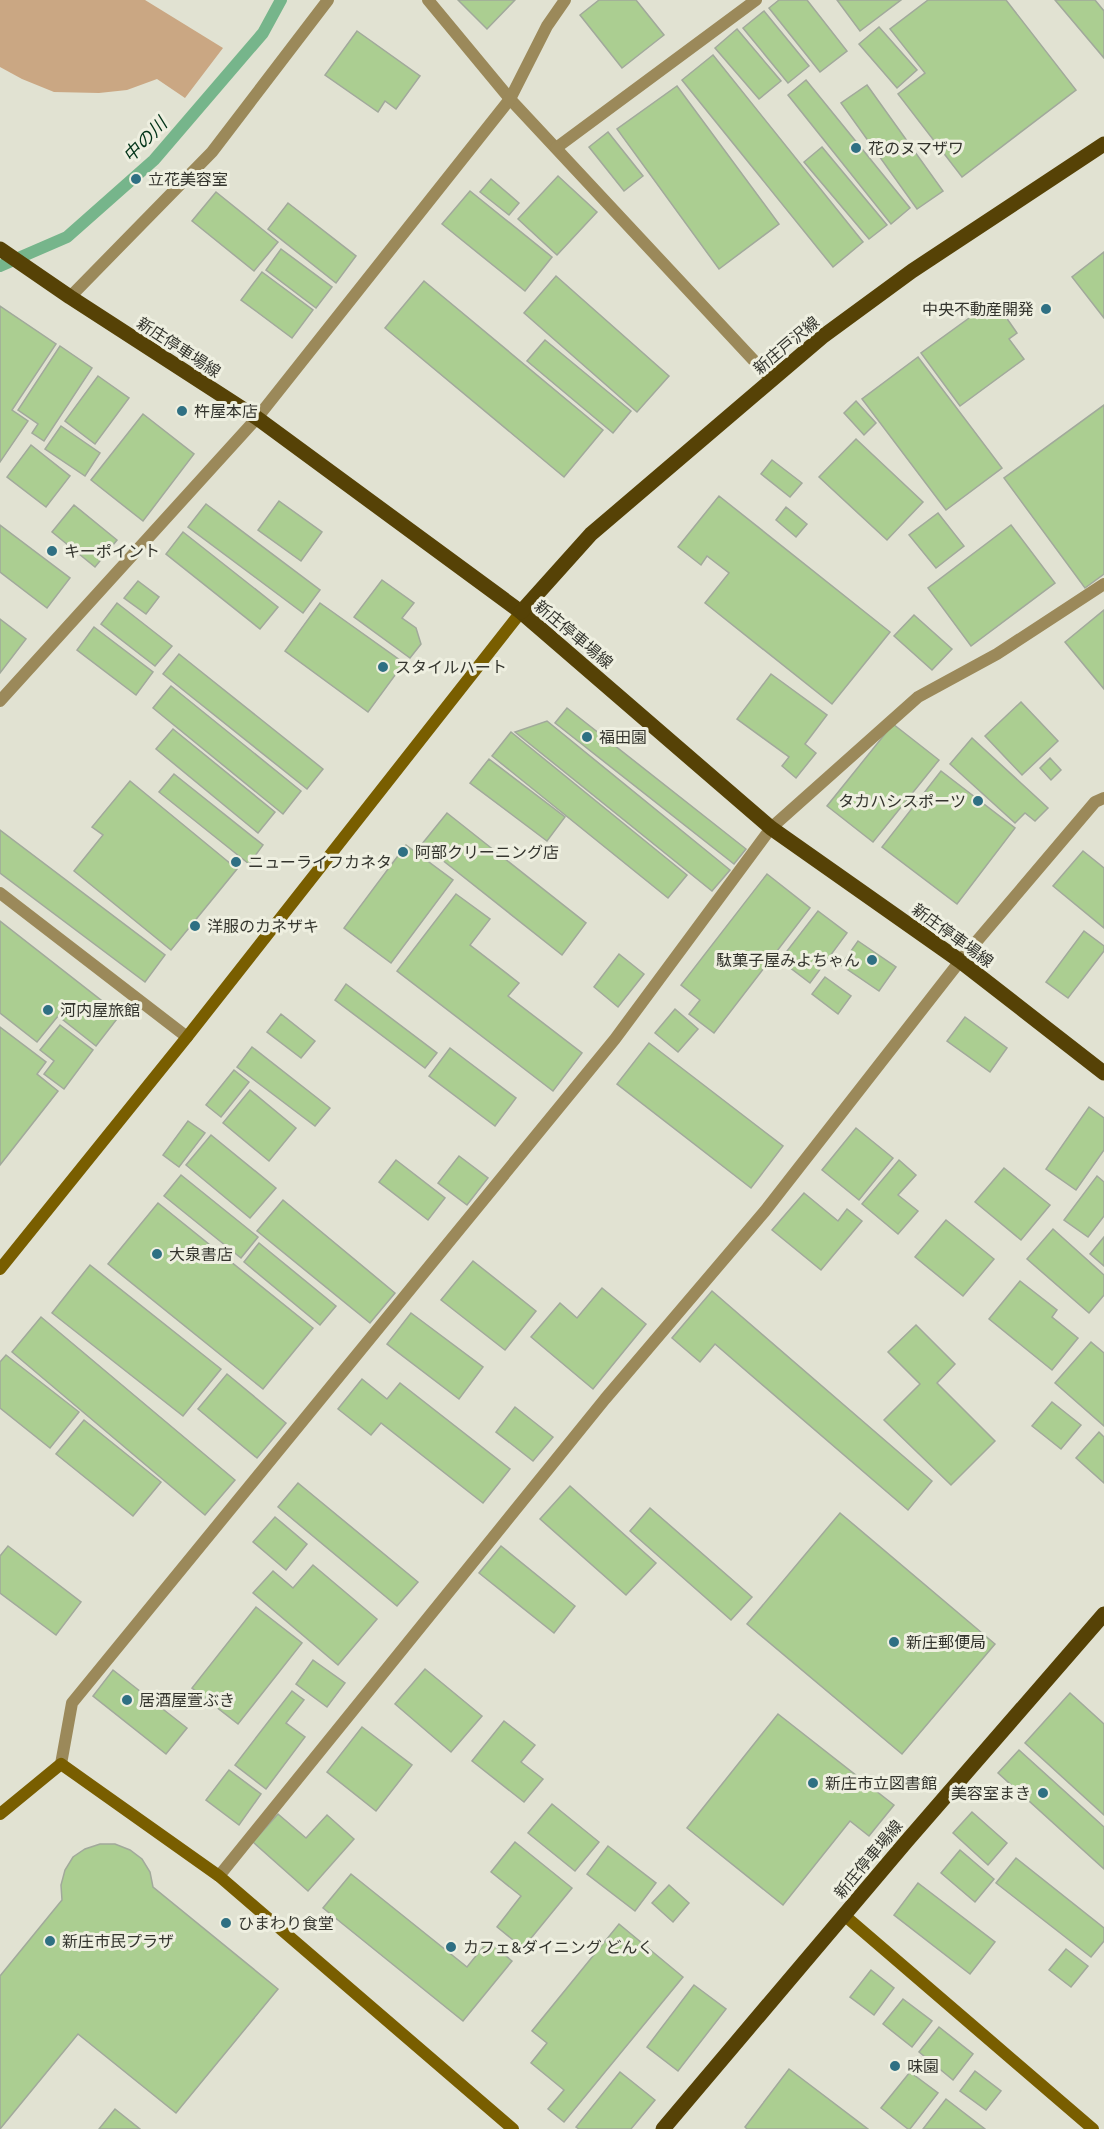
<svg xmlns="http://www.w3.org/2000/svg" width="1104" height="2129" font-family="'Fira Sans Condensed','Noto Sans JP',sans-serif">
<style>
.green{fill:#caa783}
.lines{fill:none;stroke-linecap:round;stroke-linejoin:round}
.stream{stroke:#76b58b;stroke-width:12}
.building{fill:#abce91;stroke:#a1a99b;stroke-width:1.5}
.street{stroke:#9b895a;stroke-width:12}
.secondary{stroke:#795e00;stroke-width:12}
.primary{stroke:#564206;stroke-width:15}
.poi-dot{fill:#2f7083;stroke:#eeefe0;stroke-width:2}
.labels{text-anchor:middle;stroke-width:6;stroke-linejoin:round;paint-order:stroke}
.poi-label{font-size:16px;fill:#34352e;stroke:#eeefe0;text-anchor:start}
.street-label{font-size:16px;fill:#34352e;stroke:#eeefe0}
.water-label{font-size:18px;font-style:italic;fill:#003318;stroke:#eeefe0}
</style>
<rect width="100%" height="100%" fill="#e1e2d2"/>
<polygon class="green" points="0,0 145,0 223,48 185,98 157,79 127,90 99,93 54,92 22,79 0,67"/>
<g class="lines">
<polyline class="stream" points="0,266 67,237 154,160 263,33 281,0"/>
</g>
<g class="building">
<polygon points="458,0 515,0 487,29"/>
<polygon points="599,0 636,0 664,35 622,68 580,15"/>
<polygon points="779,0 807,0 847,51 820,72 769,8"/>
<polygon points="837,0 901,0 860,31"/>
<polygon points="928,0 1006,0 1076,90 962,177 898,94 925,73 890,29"/>
<polygon points="1055,0 1095,0 1104,11 1104,58"/>
<polygon points="764,11 809,66 788,83 743,28"/>
<polygon points="879,27 917,70 897,88 859,44"/>
<polygon points="737,29 781,81 759,99 715,48"/>
<polygon points="357,31 420,76 396,109 385,101 378,112 325,75"/>
<polygon points="713,55 863,242 833,267 682,80"/>
<polygon points="806,80 910,208 891,224 788,95"/>
<polygon points="867,85 943,191 917,209 841,103"/>
<polygon points="677,86 779,224 719,269 617,129"/>
<polygon points="608,132 643,176 624,191 589,147"/>
<polygon points="822,147 887,225 869,239 804,162"/>
<polygon points="558,176 597,212 557,255 518,219"/>
<polygon points="491,179 519,203 509,215 480,192"/>
<polygon points="470,191 552,257 525,291 442,224"/>
<polygon points="216,192 278,242 254,271 192,221"/>
<polygon points="288,203 356,256 336,283 268,229"/>
<polygon points="281,249 332,287 316,308 266,270"/>
<polygon points="1104,252 1104,318 1072,277"/>
<polygon points="262,272 313,310 292,338 241,300"/>
<polygon points="556,276 669,376 637,412 524,313"/>
<polygon points="424,281 603,430 564,477 385,328"/>
<polygon points="994,300 1017,333 1009,339 1024,359 960,406 921,353"/>
<polygon points="0,306 56,344 12,410 28,421 0,462"/>
<polygon points="545,340 631,411 613,433 527,361"/>
<polygon points="60,346 92,368 44,441 32,433 38,424 18,410"/>
<polygon points="918,357 1002,468 946,510 862,399"/>
<polygon points="98,376 129,398 95,444 65,421"/>
<polygon points="856,401 876,423 864,435 844,413"/>
<polygon points="1104,405 1104,574 1085,588 1004,478"/>
<polygon points="143,414 194,454 143,521 91,480"/>
<polygon points="61,426 100,453 85,476 45,449"/>
<polygon points="856,439 923,502 887,540 819,477"/>
<polygon points="31,445 70,476 46,507 7,477"/>
<polygon points="772,460 802,483 790,497 761,474"/>
<polygon points="719,496 890,632 832,704 705,603 729,573 707,556 701,565 678,547"/>
<polygon points="279,501 322,532 301,561 258,530"/>
<polygon points="206,504 320,590 303,613 188,527"/>
<polygon points="74,505 117,540 95,567 52,532"/>
<polygon points="786,507 807,524 796,537 776,520"/>
<polygon points="938,513 964,546 936,568 909,535"/>
<polygon points="0,525 70,578 47,608 0,572"/>
<polygon points="1011,525 1055,583 971,646 928,588"/>
<polygon points="183,532 278,607 260,629 166,554"/>
<polygon points="382,580 414,603 402,618 416,628 421,644 410,658 354,617"/>
<polygon points="138,581 159,597 146,614 124,598"/>
<polygon points="117,603 172,646 155,666 101,624"/>
<polygon points="320,603 404,663 368,712 285,651"/>
<polygon points="1104,610 1104,689 1065,642"/>
<polygon points="914,615 952,649 932,670 894,636"/>
<polygon points="0,619 26,639 0,673"/>
<polygon points="94,627 153,672 136,695 77,650"/>
<polygon points="179,654 323,769 307,789 163,674"/>
<polygon points="771,674 827,715 805,744 816,753 796,778 782,766 789,757 737,719"/>
<polygon points="171,686 301,791 283,814 153,708"/>
<polygon points="1021,702 1058,741 1022,775 985,736"/>
<polygon points="567,708 746,849 734,864 555,723"/>
<polygon points="547,721 730,870 712,891 515,732"/>
<polygon points="893,724 939,760 873,842 827,806"/>
<polygon points="173,729 275,812 258,833 156,749"/>
<polygon points="511,732 687,875 668,898 492,756"/>
<polygon points="972,738 1048,808 1035,821 1025,813 1015,823 950,764"/>
<polygon points="1050,758 1061,770 1051,780 1040,768"/>
<polygon points="489,759 565,817 547,841 470,783"/>
<polygon points="941,771 1015,828 957,904 882,847"/>
<polygon points="174,774 263,845 249,864 159,792"/>
<polygon points="130,781 237,869 171,950 74,871 103,835 92,827"/>
<polygon points="447,813 586,923 562,955 422,844"/>
<polygon points="0,830 165,955 145,982 0,873"/>
<polygon points="406,845 453,880 391,963 344,928"/>
<polygon points="1083,851 1104,868 1104,928 1053,886"/>
<polygon points="767,874 810,908 714,1033 689,1014 700,1000 681,985"/>
<polygon points="456,894 490,919 470,945 519,983 508,996 582,1053 553,1091 397,971"/>
<polygon points="818,911 847,933 810,983 780,960"/>
<polygon points="0,921 120,1015 96,1046 58,1016 37,1042 0,1013"/>
<polygon points="1084,931 1104,946 1104,951 1068,998 1046,982"/>
<polygon points="858,941 896,967 879,991 841,965"/>
<polygon points="619,954 644,974 618,1007 594,987"/>
<polygon points="825,977 851,996 838,1014 812,994"/>
<polygon points="346,984 437,1053 425,1068 335,1000"/>
<polygon points="675,1009 698,1029 678,1052 655,1033"/>
<polygon points="281,1014 315,1041 301,1058 267,1032"/>
<polygon points="965,1017 1007,1048 990,1072 947,1041"/>
<polygon points="60,1025 93,1050 64,1089 44,1074 54,1061 40,1050"/>
<polygon points="0,1027 46,1062 37,1074 58,1091 0,1165"/>
<polygon points="649,1043 783,1146 751,1188 617,1084"/>
<polygon points="252,1047 330,1108 315,1126 237,1067"/>
<polygon points="450,1048 516,1098 495,1126 429,1076"/>
<polygon points="234,1070 249,1082 221,1117 206,1105"/>
<polygon points="250,1090 296,1128 269,1161 223,1123"/>
<polygon points="1089,1107 1104,1118 1104,1150 1076,1190 1046,1169"/>
<polygon points="188,1121 205,1133 179,1167 163,1155"/>
<polygon points="856,1128 893,1158 859,1200 822,1170"/>
<polygon points="211,1135 276,1188 250,1218 186,1165"/>
<polygon points="459,1156 488,1178 467,1205 438,1183"/>
<polygon points="396,1160 445,1198 428,1220 379,1182"/>
<polygon points="899,1160 916,1175 898,1195 918,1211 898,1234 862,1204"/>
<polygon points="1004,1168 1050,1205 1021,1240 975,1202"/>
<polygon points="181,1175 258,1237 241,1258 164,1196"/>
<polygon points="1097,1176 1104,1182 1104,1216 1088,1237 1064,1220"/>
<polygon points="804,1193 838,1221 847,1209 862,1221 821,1270 772,1230"/>
<polygon points="283,1200 395,1293 370,1323 257,1231"/>
<polygon points="158,1203 313,1328 263,1389 108,1264"/>
<polygon points="946,1220 994,1259 963,1296 915,1257"/>
<polygon points="1053,1229 1104,1275 1104,1295 1089,1313 1027,1259"/>
<polygon points="1104,1237 1104,1266 1090,1254"/>
<polygon points="259,1243 336,1306 320,1325 244,1262"/>
<polygon points="473,1261 536,1311 505,1350 441,1300"/>
<polygon points="90,1265 221,1369 183,1416 52,1313"/>
<polygon points="1020,1281 1057,1310 1052,1317 1078,1338 1052,1370 989,1319"/>
<polygon points="602,1288 646,1324 593,1389 531,1337 560,1303 577,1318"/>
<polygon points="712,1291 932,1481 908,1510 715,1344 700,1362 672,1338"/>
<polygon points="411,1313 483,1367 459,1399 387,1344"/>
<polygon points="41,1317 235,1480 205,1515 12,1352"/>
<polygon points="916,1325 955,1364 937,1383 995,1441 951,1485 884,1420 920,1384 888,1352"/>
<polygon points="1091,1342 1104,1353 1104,1426 1055,1383"/>
<polygon points="6,1355 79,1412 50,1448 0,1408 0,1362"/>
<polygon points="227,1374 286,1423 257,1458 198,1409"/>
<polygon points="362,1379 387,1399 400,1383 510,1469 483,1503 381,1423 371,1435 338,1409"/>
<polygon points="1052,1402 1081,1425 1061,1449 1032,1426"/>
<polygon points="515,1407 553,1437 533,1461 496,1432"/>
<polygon points="84,1420 161,1482 133,1516 56,1454"/>
<polygon points="1099,1432 1104,1437 1104,1483 1076,1458"/>
<polygon points="298,1483 418,1582 397,1606 278,1507"/>
<polygon points="570,1486 656,1563 626,1595 540,1519"/>
<polygon points="650,1508 752,1597 731,1620 630,1531"/>
<polygon points="840,1513 995,1644 902,1754 747,1624"/>
<polygon points="275,1517 307,1544 286,1570 253,1542"/>
<polygon points="8,1546 81,1602 56,1635 0,1593 0,1556"/>
<polygon points="501,1546 575,1606 554,1633 479,1573"/>
<polygon points="313,1565 377,1619 338,1665 253,1593 273,1571 293,1588"/>
<polygon points="256,1607 302,1643 238,1724 192,1688"/>
<polygon points="313,1660 345,1683 327,1707 296,1684"/>
<polygon points="425,1669 482,1716 451,1752 395,1704"/>
<polygon points="113,1670 187,1728 166,1754 93,1696"/>
<polygon points="292,1691 304,1700 286,1723 305,1737 266,1789 235,1765"/>
<polygon points="1070,1693 1104,1724 1104,1815 1025,1743"/>
<polygon points="778,1714 894,1805 869,1836 850,1821 783,1905 687,1828"/>
<polygon points="504,1721 535,1745 521,1762 543,1779 524,1802 472,1761"/>
<polygon points="362,1727 412,1765 376,1811 327,1772"/>
<polygon points="1019,1750 1104,1827 1104,1869 998,1773"/>
<polygon points="229,1770 261,1794 239,1825 206,1800"/>
<polygon points="552,1804 599,1842 575,1871 528,1833"/>
<polygon points="972,1812 1007,1843 988,1865 953,1833"/>
<polygon points="278,1814 306,1838 327,1815 354,1839 308,1891 253,1842"/>
<polygon points="515,1842 572,1888 523,1948 497,1927 521,1896 491,1872"/>
<polygon points="100,1844 115,1844 130,1850 142,1859 150,1872 153,1887 278,1989 176,2113 78,2034 0,2129 0,1976 62,1900 61,1885 65,1870 73,1857 85,1849"/>
<polygon points="608,1846 656,1883 635,1911 587,1874"/>
<polygon points="960,1850 994,1879 975,1902 941,1873"/>
<polygon points="1016,1858 1104,1928 1104,1941 1091,1957 996,1883"/>
<polygon points="351,1874 467,1967 488,1941 512,1961 463,2021 323,1908"/>
<polygon points="918,1883 995,1942 970,1974 894,1915"/>
<polygon points="669,1885 689,1903 673,1922 652,1903"/>
<polygon points="619,1924 683,1977 564,2122 548,2109 564,2090 531,2063 547,2043 532,2031"/>
<polygon points="1066,1949 1088,1966 1071,1987 1049,1970"/>
<polygon points="871,1970 894,1988 874,2015 850,1997"/>
<polygon points="694,1985 726,2009 678,2071 647,2047"/>
<polygon points="903,1999 932,2021 912,2047 883,2024"/>
<polygon points="939,2027 973,2054 953,2080 919,2052"/>
<polygon points="789,2069 868,2129 747,2129 745,2127"/>
<polygon points="975,2071 1001,2091 986,2110 960,2091"/>
<polygon points="620,2072 655,2100 631,2129 579,2129 576,2127"/>
<polygon points="910,2072 938,2093 910,2129 908,2129 881,2108"/>
<polygon points="946,2099 985,2129 923,2129"/>
<polygon points="115,2109 140,2129 99,2129"/>
</g>
<g class="lines">
<g class="street">
<polyline points="428,0 510,99 772,380"/>
<polyline points="556,148 756,0"/>
<polyline points="70,297 212,152 328,0"/>
<polyline points="0,701 257,418 510,99 547,26 565,0"/>
<polyline points="0,893 187,1037"/>
<polyline points="61,1764 72,1703 615,1039 771,828 918,697 997,654 1104,584"/>
<polyline points="219,1876 605,1399 765,1211 960,961 1095,802 1104,798"/>
</g>
<g class="secondary">
<polyline points="0,1269 187,1037 521,612"/>
<polyline points="0,1814 61,1764 219,1876 513,2129"/>
<polyline points="844,1915 1093,2129"/>
</g>
<g class="primary">
<polyline points="0,249 70,297 257,418 521,612 771,828 960,961 1104,1073"/>
<polyline points="521,612 591,534 822,337 912,271 1104,144"/>
<polyline points="663,2129 906,1842 1104,1614"/>
</g>
</g>
<g class="poi-dot">
<circle cx="856" cy="148" r="6"/>
<circle cx="136" cy="179" r="6"/>
<circle cx="1046" cy="309" r="6"/>
<circle cx="182" cy="411" r="6"/>
<circle cx="52" cy="551" r="6"/>
<circle cx="383" cy="667" r="6"/>
<circle cx="587" cy="737" r="6"/>
<circle cx="978" cy="801" r="6"/>
<circle cx="403" cy="852" r="6"/>
<circle cx="236" cy="862" r="6"/>
<circle cx="195" cy="926" r="6"/>
<circle cx="872" cy="960" r="6"/>
<circle cx="48" cy="1010" r="6"/>
<circle cx="157" cy="1254" r="6"/>
<circle cx="894" cy="1642" r="6"/>
<circle cx="127" cy="1700" r="6"/>
<circle cx="813" cy="1783" r="6"/>
<circle cx="1043" cy="1793" r="6"/>
<circle cx="226" cy="1923" r="6"/>
<circle cx="50" cy="1941" r="6"/>
<circle cx="451" cy="1947" r="6"/>
<circle cx="895" cy="2066" r="6"/>
</g>
<g class="labels">
<g class="poi-label">
<text x="868" y="154">花のヌマザワ</text>
<text x="148" y="185">立花美容室</text>
<text x="1034" y="315" text-anchor="end">中央不動産開発</text>
<text x="194" y="417">杵屋本店</text>
<text x="64" y="557">キーポイント</text>
<text x="395" y="673">スタイルハート</text>
<text x="599" y="743">福田園</text>
<text x="966" y="807" text-anchor="end">タカハシスポーツ</text>
<text x="415" y="858">阿部クリーニング店</text>
<text x="248" y="868">ニューライフカネタ</text>
<text x="207" y="932">洋服のカネザキ</text>
<text x="860" y="966" text-anchor="end">駄菓子屋みよちゃん</text>
<text x="60" y="1016">河内屋旅館</text>
<text x="169" y="1260">大泉書店</text>
<text x="906" y="1648">新庄郵便局</text>
<text x="139" y="1706">居酒屋萱ぶき</text>
<text x="825" y="1789">新庄市立図書館</text>
<text x="1031" y="1799" text-anchor="end">美容室まき</text>
<text x="238" y="1929">ひまわり食堂</text>
<text x="62" y="1947">新庄市民プラザ</text>
<text x="463" y="1953">カフェ&amp;ダイニング どんく</text>
<text x="907" y="2072">味園</text>
</g>
<g class="street-label">
<text transform="translate(786 345) rotate(-40)" y="6">新庄戸沢線</text>
<text transform="translate(179 347) rotate(33)" y="6">新庄停車場線</text>
<text transform="translate(574 634) rotate(40)" y="6">新庄停車場線</text>
<text transform="translate(953 935) rotate(36)" y="6">新庄停車場線</text>
<text transform="translate(868 1859) rotate(-50)" y="6">新庄停車場線</text>
</g>
<g class="water-label">
<text transform="translate(145 140) rotate(-46)" y="6">中の川</text>
</g>
</g>
</svg>
